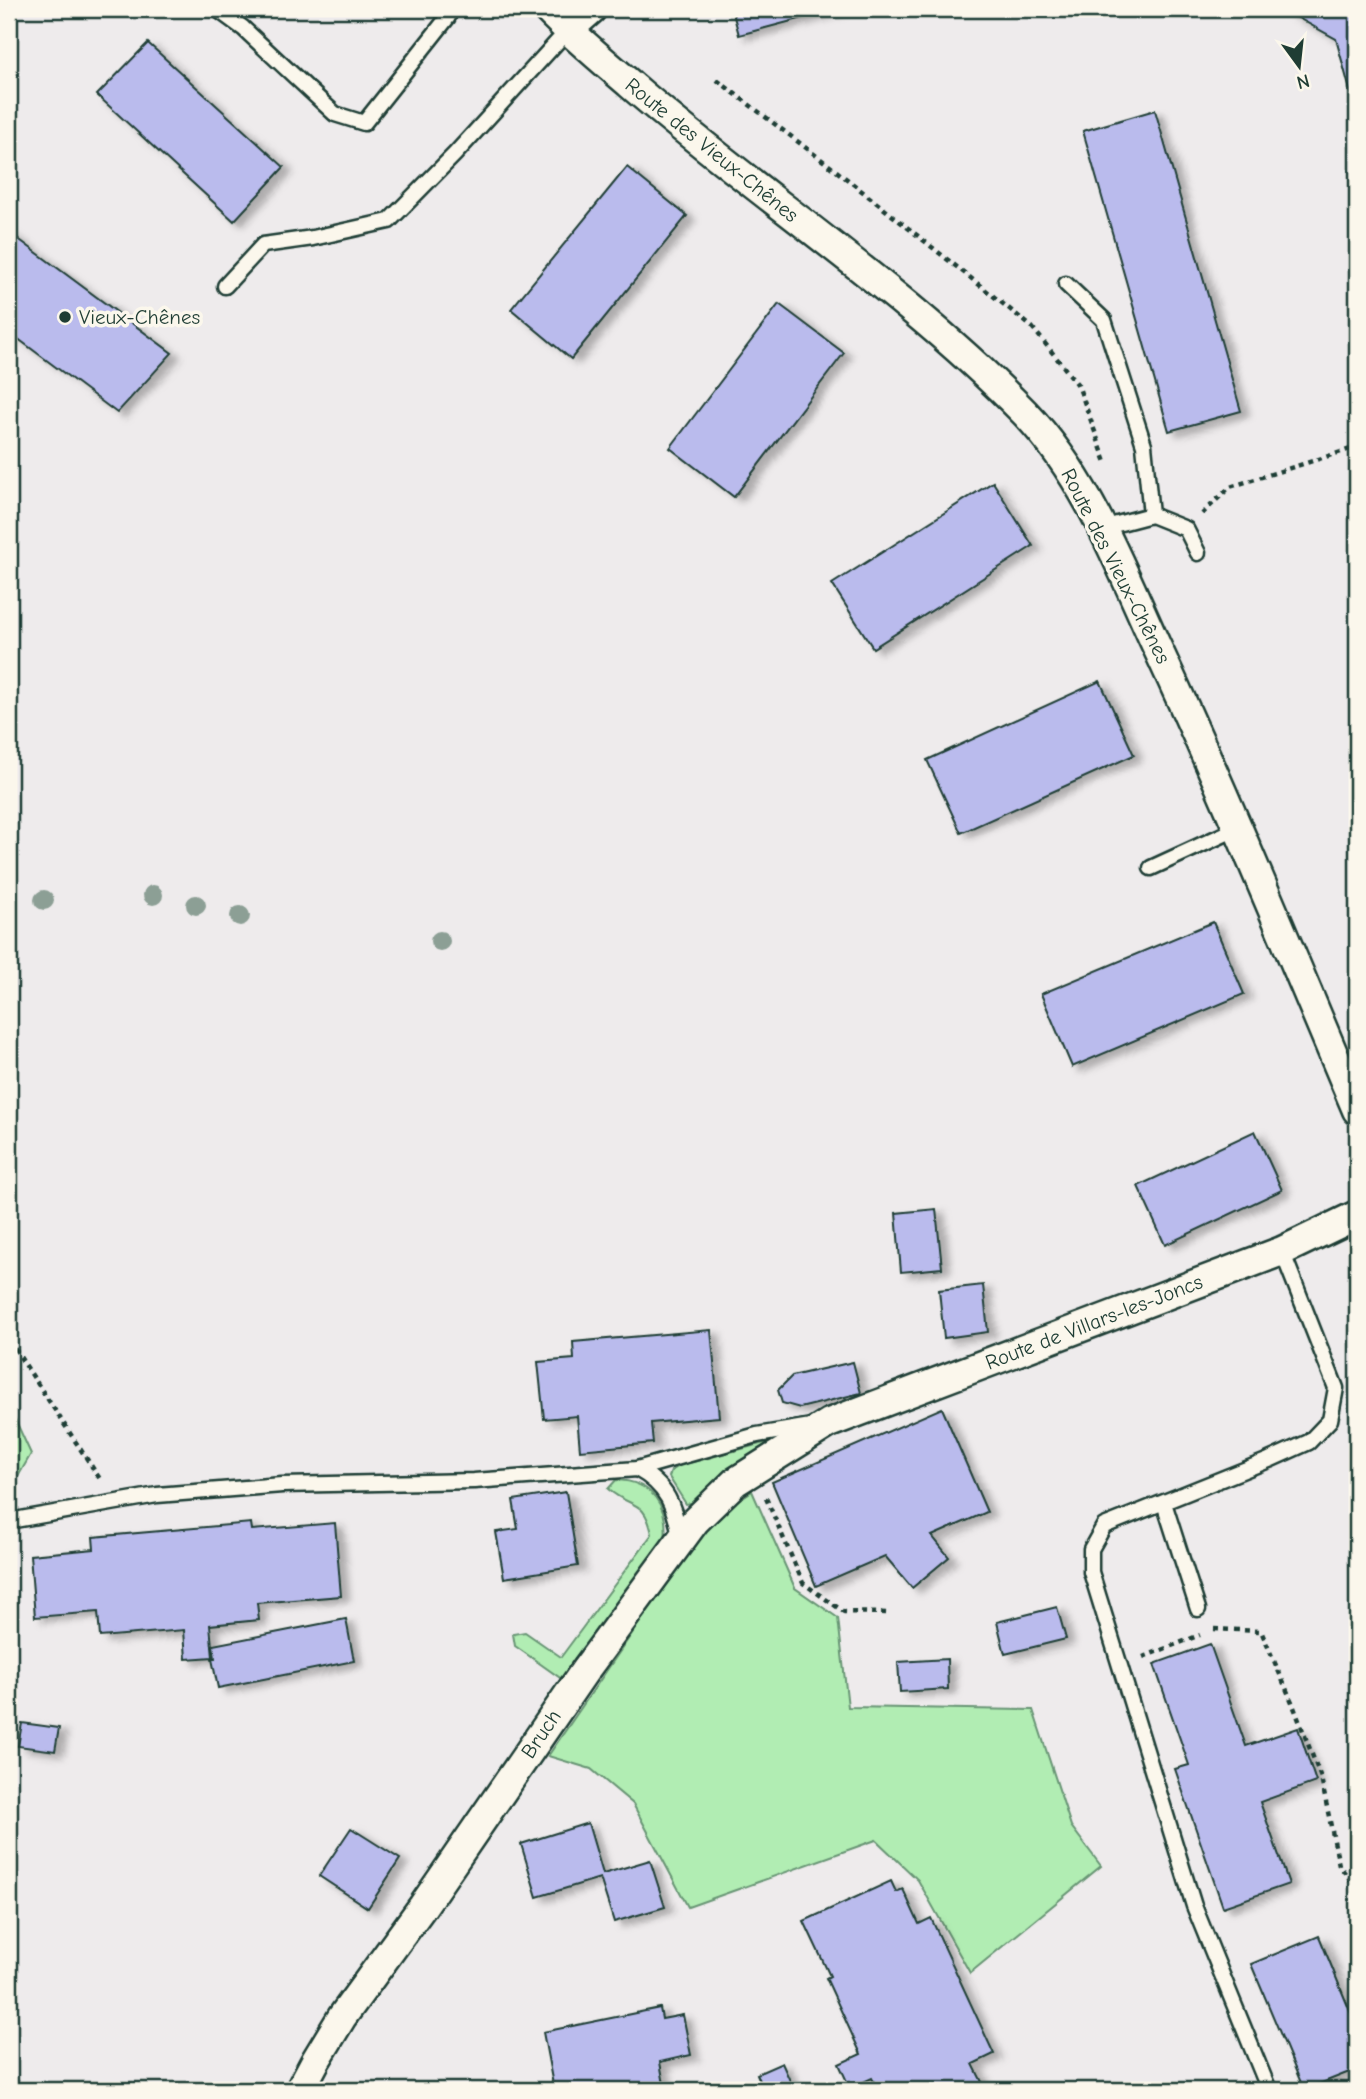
<svg xmlns="http://www.w3.org/2000/svg" width="1366" height="2099" font-family="'Comic Neue',sans-serif">
<style>
.green{fill:#b1edb3;stroke:#689574;stroke-width:2}
.building{fill:#babbed;stroke:#1f3d34;stroke-width:2;filter:url(#shadow)}
.lines{fill:none;stroke-linecap:round;stroke-linejoin:round}
.service-casing{stroke:#1f3d34;stroke-width:19}
.minor-casing{stroke:#1f3d34;stroke-width:33}
.path{stroke:#1f3d34;stroke-width:4.5;stroke-dasharray:5 5;stroke-linecap:butt}
.service{stroke:#fbf7ec;stroke-width:14}
.minor{stroke:#fbf7ec;stroke-width:28}
.tree{fill:#8c9f95}
.poi-dot{fill:#1f3d34;stroke:#fbf7ec;stroke-width:2.5}
.labels{text-anchor:middle;stroke-width:7;stroke-linejoin:round;paint-order:stroke}
.street-label{font-size:21px;fill:#1f3d34;stroke:#fbf7ec}
.poi-label{font-size:21px;fill:#1f3d34;stroke:#fbf7ec;text-anchor:start}
</style>
<defs>
<filter id="shadow"><feDropShadow dx="8" dy="4.5" stdDeviation="3.5" flood-color="#0004"/></filter>
</defs>
<rect width="100%" height="100%" fill="#eeebec"/>
<filter id="ink" filterUnits="userSpaceOnUse"><feTurbulence type="fractalNoise" baseFrequency=".0143" numOctaves="2"/><feDisplacementMap in="SourceGraphic" scale="14" xChannelSelector="R" yChannelSelector="G"/><feConvolveMatrix kernelMatrix="1 2 1 2 8 2 1 2 1" color-interpolation-filters="sRGB"/></filter>
<g filter="url(#ink)">
<g class="green">
<polygon points="9,1406 31,1454 12,1487 9,1487"/>
<polygon points="764,1443 769,1443 767,1447 696,1502 686,1504 669,1477 671,1471 681,1465"/>
<path d="M616,1480C652,1481 669,1506 665,1540L566,1682L515,1646L513,1634L525,1632L561,1657L652,1534C644,1497 632,1510 608,1489Z"/>
<polygon points="752,1491 795,1588 838,1618 848,1707 1033,1710 1071,1826 1101,1866 970,1973 918,1880 876,1840 688,1907 633,1804 591,1769 548,1756 688,1552 725,1509"/>
</g>
<g class="building">
<polygon points="732,9 837,9 739,35"/>
<polygon points="1282,9 1357,9 1357,116 1336,39"/>
<polygon points="148,43 284,167 234,221 97,95"/>
<polygon points="1155,110 1241,411 1169,431 1083,131"/>
<polygon points="627,167 687,216 571,359 511,309"/>
<polygon points="9,232 172,353 117,413 9,332"/>
<polygon points="779,304 844,353 734,497 670,448"/>
<polygon points="993,482 1033,546 873,648 832,584"/>
<polygon points="1357,496 1357,517 1352,497"/>
<polygon points="1100,681 1134,755 961,833 927,760"/>
<polygon points="1213,922 1244,994 1072,1067 1041,994"/>
<polygon points="1255,1131 1282,1190 1165,1245 1138,1186"/>
<polygon points="936,1209 942,1268 901,1272 896,1213"/>
<polygon points="983,1285 988,1332 944,1338 939,1290"/>
<polygon points="711,1330 719,1417 651,1423 653,1443 580,1450 577,1416 544,1419 538,1362 574,1359 573,1342"/>
<polygon points="853,1362 861,1393 800,1408 782,1403 778,1390 792,1376"/>
<polygon points="942,1408 987,1512 932,1536 949,1557 912,1588 885,1556 816,1586 772,1482"/>
<polygon points="566,1492 578,1566 504,1578 496,1532 518,1529 513,1500"/>
<polygon points="251,1523 252,1530 335,1523 341,1596 257,1603 259,1620 210,1625 213,1657 186,1659 184,1630 100,1637 98,1612 35,1617 30,1555 94,1549 93,1537"/>
<polygon points="1057,1607 1066,1639 1005,1654 997,1622"/>
<polygon points="346,1619 354,1661 218,1688 212,1659 215,1658 213,1645"/>
<polygon points="1210,1644 1246,1746 1298,1728 1316,1782 1260,1802 1289,1884 1223,1907 1175,1769 1189,1765 1154,1664"/>
<polygon points="947,1659 948,1689 900,1692 898,1662"/>
<polygon points="22,1723 59,1728 55,1751 18,1746"/>
<polygon points="588,1823 603,1874 650,1860 665,1907 614,1922 600,1878 537,1897 521,1844"/>
<polygon points="351,1828 400,1859 368,1908 319,1876"/>
<polygon points="891,1881 896,1892 903,1889 919,1924 931,1918 994,2054 973,2064 986,2090 878,2090 872,2078 850,2088 839,2064 861,2054 826,1978 830,1976 804,1921"/>
<polygon points="1319,1936 1357,2028 1357,2069 1304,2090 1251,1964"/>
<polygon points="660,2008 662,2019 683,2015 691,2055 660,2062 665,2090 554,2090 543,2032"/>
<polygon points="782,2063 791,2083 775,2090 764,2090 757,2074"/>
</g>
<g class="lines">
<g class="service-casing">
<g id="service">
<polyline points="217,9 243,28 335,114 364,123 448,17 440,9"/>
<polyline points="1066,284 1104,320 1144,445 1151,515"/>
<polyline points="225,286 263,245 313,238 389,221 455,154 568,30"/>
<polyline points="1102,528 1151,515 1186,529 1198,553"/>
<polyline points="1151,868 1238,828"/>
<path d="M637,1469C668,1486 674,1506 681,1539"/>
<polyline points="1164,1503 1198,1609"/>
<polyline points="9,1521 157,1495 282,1485 474,1481 637,1469 757,1435 811,1426"/>
<polyline points="1269,2090 1194,1906 1091,1572 1091,1549 1104,1526 1269,1460 1309,1442 1330,1420 1336,1388 1282,1251"/>
</g>
</g>
<g class="minor-casing">
<g id="minor">
<path d="M547,9C573,36 602,60 630,84C760,197 905,290 1025,413C1087,478 1119,564 1156,645C1227,798 1291,954 1357,1110"/>
<polyline points="568,30 592,9"/>
<polyline points="300,2090 316,2060 342,2017 423,1906 586,1669 695,1521 735,1482 829,1423 1282,1251 1357,1215"/>
</g>
</g>
<g class="path">
<polyline points="717,80 843,176 1032,327 1078,385 1107,465"/>
<polyline points="1202,514 1230,487 1357,447"/>
<polyline points="9,1340 100,1479"/>
<polyline points="766,1498 803,1583 844,1612 887,1613"/>
<polyline points="1214,1629 1261,1631 1292,1702 1321,1778 1339,1865 1357,1889"/>
<polyline points="1143,1657 1200,1635"/>
</g>
<use href="#service" class="service"/>
<use href="#minor" class="minor"/>
</g>
<g class="tree">
<circle cx="153" cy="895" r="10"/>
<circle cx="44" cy="900" r="10"/>
<circle cx="196" cy="905" r="10"/>
<circle cx="240" cy="916" r="10"/>
<circle cx="440" cy="941" r="10"/>
</g>
</g>
<circle class="poi-dot" cx="65" cy="317" r="7"/>
<g class="labels">
<g class="street-label">
<text transform="translate(712 150) rotate(39)" y="7">Route des Vieux-Chênes</text>
<text transform="translate(1116 566) rotate(63)" y="7">Route des Vieux-Chênes</text>
<text transform="translate(1094 1322) rotate(-21)" y="7">Route de Villars-les-Joncs</text>
<text transform="translate(541 1734) rotate(-56)" y="7">Bruch</text>
</g>
<g class="poi-label">
<text x="79" y="324">Vieux-Chênes</text>
</g>
</g>
<rect width="1366" height="2099" fill="none" stroke="#fbf7ec" stroke-width="35"/>
<rect x="18" y="18" width="1331" height="2064" fill="none" stroke="#1f3d34" stroke-width="2.5" filter="url(#ink)"/>
<g transform="translate(1299 66) rotate(165)" stroke="#fbf7ec" stroke-width="5" paint-order="stroke">
<path d="M0-5L12 26L0 18L-12 26Z" fill="#1f3d34"/>
<text y="-10" font-size="19" font-weight="bold" text-anchor="middle" fill="#1f3d34">N</text>
</g>
</svg>
